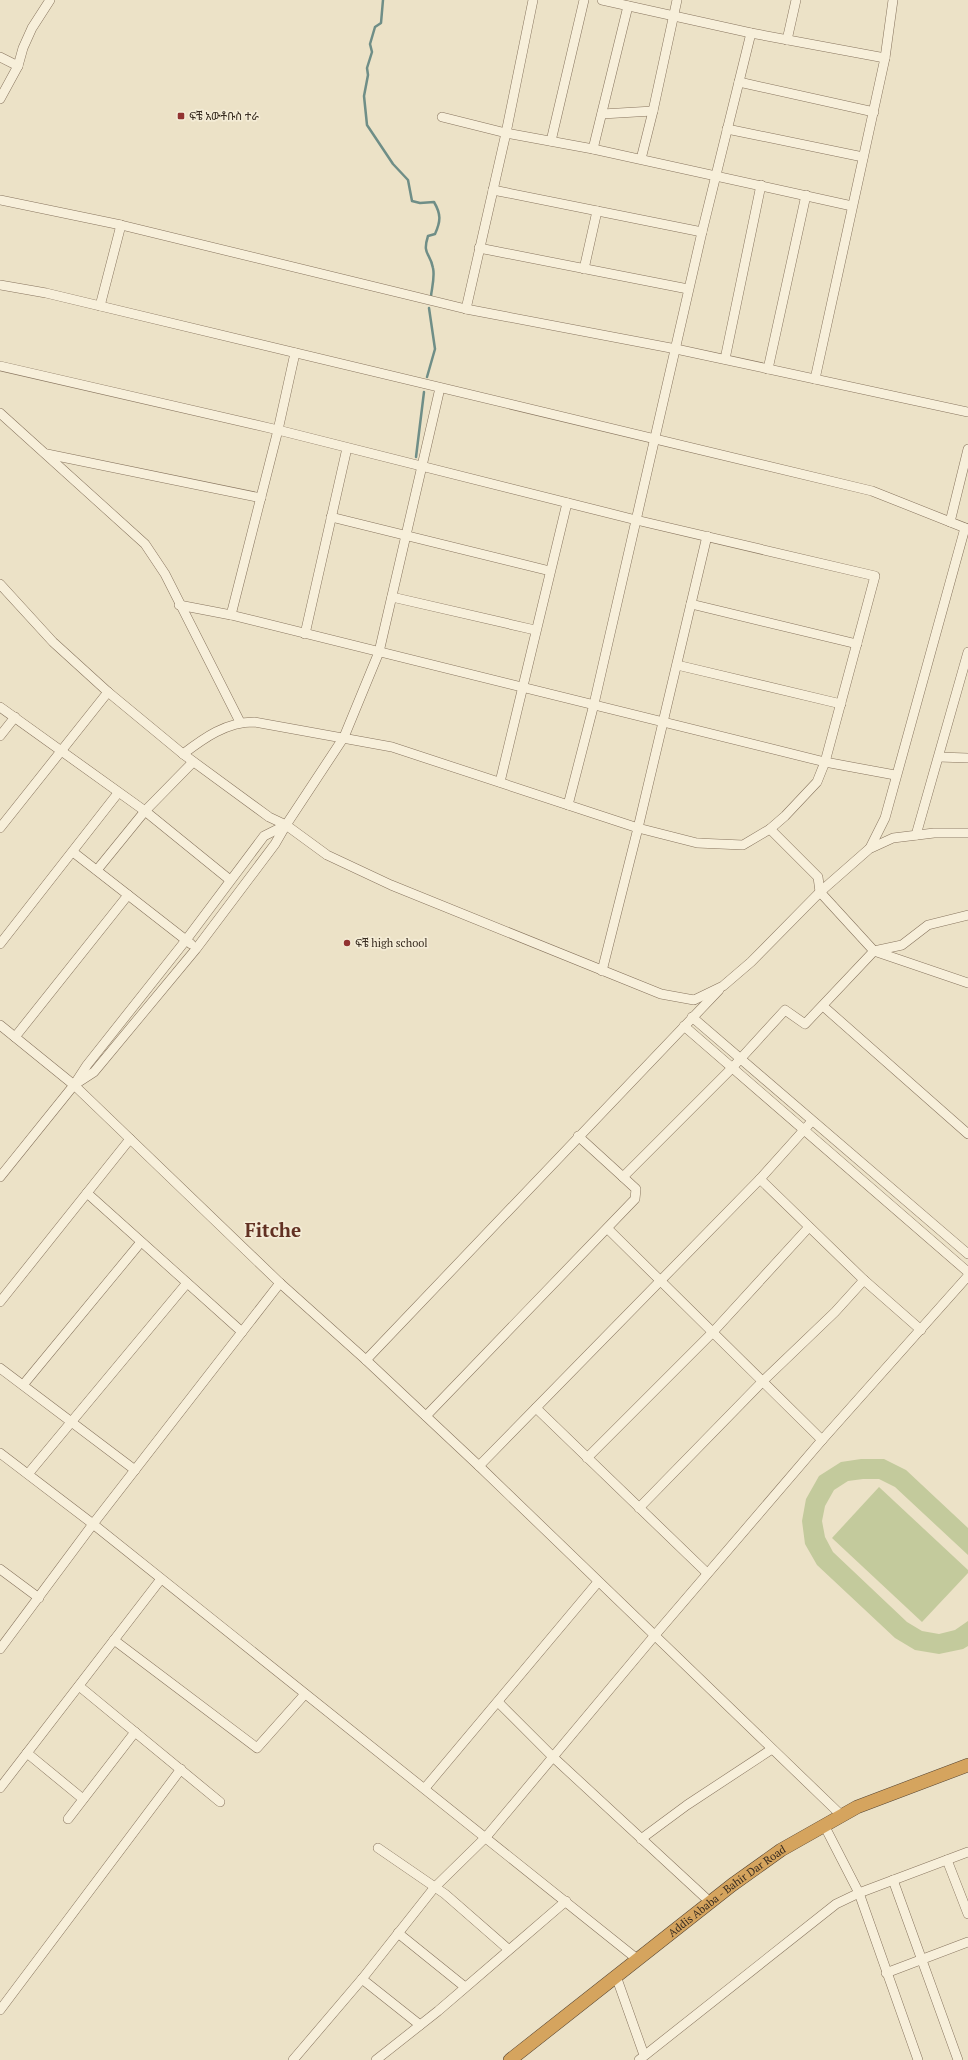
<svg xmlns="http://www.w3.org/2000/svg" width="968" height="2060" font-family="'PT Serif','Noto Sans Ethiopic',serif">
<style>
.green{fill:#c3ca9c}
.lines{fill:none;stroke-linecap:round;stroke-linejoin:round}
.stream{stroke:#6f8e87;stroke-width:2.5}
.minor-casing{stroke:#87745e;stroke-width:10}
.highway-casing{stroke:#554331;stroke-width:14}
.minor{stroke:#f7efda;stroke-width:9}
.highway{stroke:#d5a45e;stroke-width:13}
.poi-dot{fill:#923331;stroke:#f4ecd6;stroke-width:1.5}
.labels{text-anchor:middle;stroke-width:3.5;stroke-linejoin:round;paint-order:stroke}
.poi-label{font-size:11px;fill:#382c20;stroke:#f4ecd6;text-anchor:start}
.street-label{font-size:11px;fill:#382c20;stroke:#f4ecd6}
.town-label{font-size:19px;font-weight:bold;fill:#623122;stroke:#f4ecd6}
</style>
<rect width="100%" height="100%" fill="#ece2c7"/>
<g class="green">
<polygon points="861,1459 884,1459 906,1470 968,1528 968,1555 895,1487 879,1479 863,1479 848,1481 834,1490 825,1506 822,1521 825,1537 833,1552 907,1622 922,1631 939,1634 955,1630 968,1621 968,1646 963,1649 939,1654 915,1650 895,1638 817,1565 805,1544 802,1521 806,1499 819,1476 841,1462"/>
<polygon points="879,1487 968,1570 968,1573 922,1622 832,1538"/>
</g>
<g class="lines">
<g class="stream">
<path d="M383,0L381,23L375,27L370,44L372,52L367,68L368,75L364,96L367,125L393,164L408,180L412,201L420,203L434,202C441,214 441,221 435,234L428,236C422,255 430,252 433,268C435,277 432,287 431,296"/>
<polyline points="427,377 435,349 429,308"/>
<polyline points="416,457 424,392"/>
</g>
<g class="minor-casing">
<g id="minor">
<polyline points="602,0 751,33 885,58"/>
<polyline points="787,40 796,0"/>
<polyline points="0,57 18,66"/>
<polyline points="739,82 874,112"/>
<polyline points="0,99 18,66 23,48 32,28 50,0"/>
<polyline points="602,114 653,111"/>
<polyline points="442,117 506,133 593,149 852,206"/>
<polyline points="727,129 863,157"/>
<polyline points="551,141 584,0"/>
<polyline points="593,149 628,6"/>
<polyline points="641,159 653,111 677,0"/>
<polyline points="493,190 702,232"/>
<polyline points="0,200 121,225 466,309 676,349 968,412"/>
<polyline points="479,248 688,289"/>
<polyline points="584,269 597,211"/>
<polyline points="0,285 46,293 872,491 968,529"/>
<polyline points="100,306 121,225"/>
<polyline points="466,309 506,133 533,0"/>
<polyline points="725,359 761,185"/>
<path d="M0,366L278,430L636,520L875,576L825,762L817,782L785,816L770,829L743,845L697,843L638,828L392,747L254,722C226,722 204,738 183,754"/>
<polyline points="768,369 806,195"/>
<polyline points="815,379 885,58 893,0"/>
<polyline points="0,413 145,544 165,574 240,722"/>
<polyline points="47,454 261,498"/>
<polyline points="331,517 550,571"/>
<polyline points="950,522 968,449"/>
<polyline points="0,584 53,642 108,692 183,754 269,817 286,825 327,855 391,885 661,994 694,1000 723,986 751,962 820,892 869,849 893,838 934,833 968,833"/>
<polyline points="392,597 535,630"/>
<polyline points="691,604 857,644"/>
<polyline points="179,605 231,615 825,762 895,775"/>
<polyline points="231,615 278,430 295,353"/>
<polyline points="305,634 347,448"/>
<polyline points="677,665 841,704"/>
<polyline points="0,707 145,811 230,880"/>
<polyline points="0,736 15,717"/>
<polyline points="939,757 968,758"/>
<polyline points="500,782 567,503"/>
<polyline points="568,805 594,704 702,232 751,33"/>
<polyline points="0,828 108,692"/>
<polyline points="770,829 818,877 820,892 874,951 968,983"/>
<polyline points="916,835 968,652"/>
<polyline points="870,848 885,818 965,528"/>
<polyline points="73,852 191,944"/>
<polyline points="97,870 145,811 193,762"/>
<polyline points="0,944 118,793"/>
<polyline points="602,971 638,828 707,536"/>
<polyline points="823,1006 968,1134"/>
<polyline points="692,1017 968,1254"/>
<polyline points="0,1025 74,1085 280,1283 366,1360 479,1466 841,1815"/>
<polyline points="684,1026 968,1272"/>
<polyline points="15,1037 128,895"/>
<polyline points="74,1085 94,1072 196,949 275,844 286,825 344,737 379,652 440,388"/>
<polyline points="578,1136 623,1177"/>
<polyline points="0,1177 74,1085 87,1065 186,940 264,836 286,825"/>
<polyline points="760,1179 864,1280 921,1330"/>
<polyline points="87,1193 242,1332"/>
<polyline points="608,1229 822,1440"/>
<polyline points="0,1302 130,1139"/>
<polyline points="366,1360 719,990"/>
<polyline points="0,1368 135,1470"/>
<polyline points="23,1385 141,1242"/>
<polyline points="536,1408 707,1573"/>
<polyline points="426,1416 635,1199 636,1189 623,1177 732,1068 785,1010 805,1024 874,951 902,945 928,925 968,915"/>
<polyline points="0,1453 93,1524 637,1959"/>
<polyline points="587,1458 713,1332 809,1227"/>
<polyline points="479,1466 760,1179 812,1121"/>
<polyline points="28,1474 187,1283"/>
<polyline points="639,1508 763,1381 835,1312 864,1280"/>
<polyline points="0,1569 39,1598"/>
<polyline points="114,1640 257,1748 305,1694"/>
<polyline points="0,1649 93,1524 280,1283"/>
<polyline points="79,1686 220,1802"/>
<polyline points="498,1702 553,1757 710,1902"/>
<polyline points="27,1753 83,1799"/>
<polyline points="0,1788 161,1579"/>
<polyline points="425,1788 598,1582"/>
<polyline points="68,1819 135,1732"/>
<polyline points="824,1825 859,1893 918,2060"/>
<polyline points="641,1839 687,1805 772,1749"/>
<polyline points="378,1848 445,1894 508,1949"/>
<polyline points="947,1860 968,1914"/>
<polyline points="893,1880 958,2060"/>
<polyline points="398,1933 465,1987"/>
<polyline points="886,1973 968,1942"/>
<polyline points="616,1976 644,2055"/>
<polyline points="362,1979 420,2025"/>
<polyline points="0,2010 181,1769"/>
<polyline points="293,2060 362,1979 434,1888 486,1837 655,1635 822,1440 968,1276"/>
<polyline points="376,2060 438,2011 566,1901"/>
<polyline points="639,2060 836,1904 859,1893 968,1852"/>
</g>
</g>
<g class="highway-casing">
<g id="highway">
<path id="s1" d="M510,2060L732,1885L781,1850L857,1807L968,1765"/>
</g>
</g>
<use href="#minor" class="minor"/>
<use href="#highway" class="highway"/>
</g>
<g class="poi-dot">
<rect x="177" y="112" width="8" height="8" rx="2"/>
<circle cx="347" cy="943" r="4"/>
</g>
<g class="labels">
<g class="poi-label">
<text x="189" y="120">ፍቼ አውቶቡስ ተራ</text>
<text x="355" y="947">ፍቼ high school</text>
</g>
<g class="street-label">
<text dy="4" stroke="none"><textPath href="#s1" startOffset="275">Addis Ababa - Bahir Dar Road</textPath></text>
</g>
<g class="town-label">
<text x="273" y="1237">Fitche</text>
</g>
</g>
</svg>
